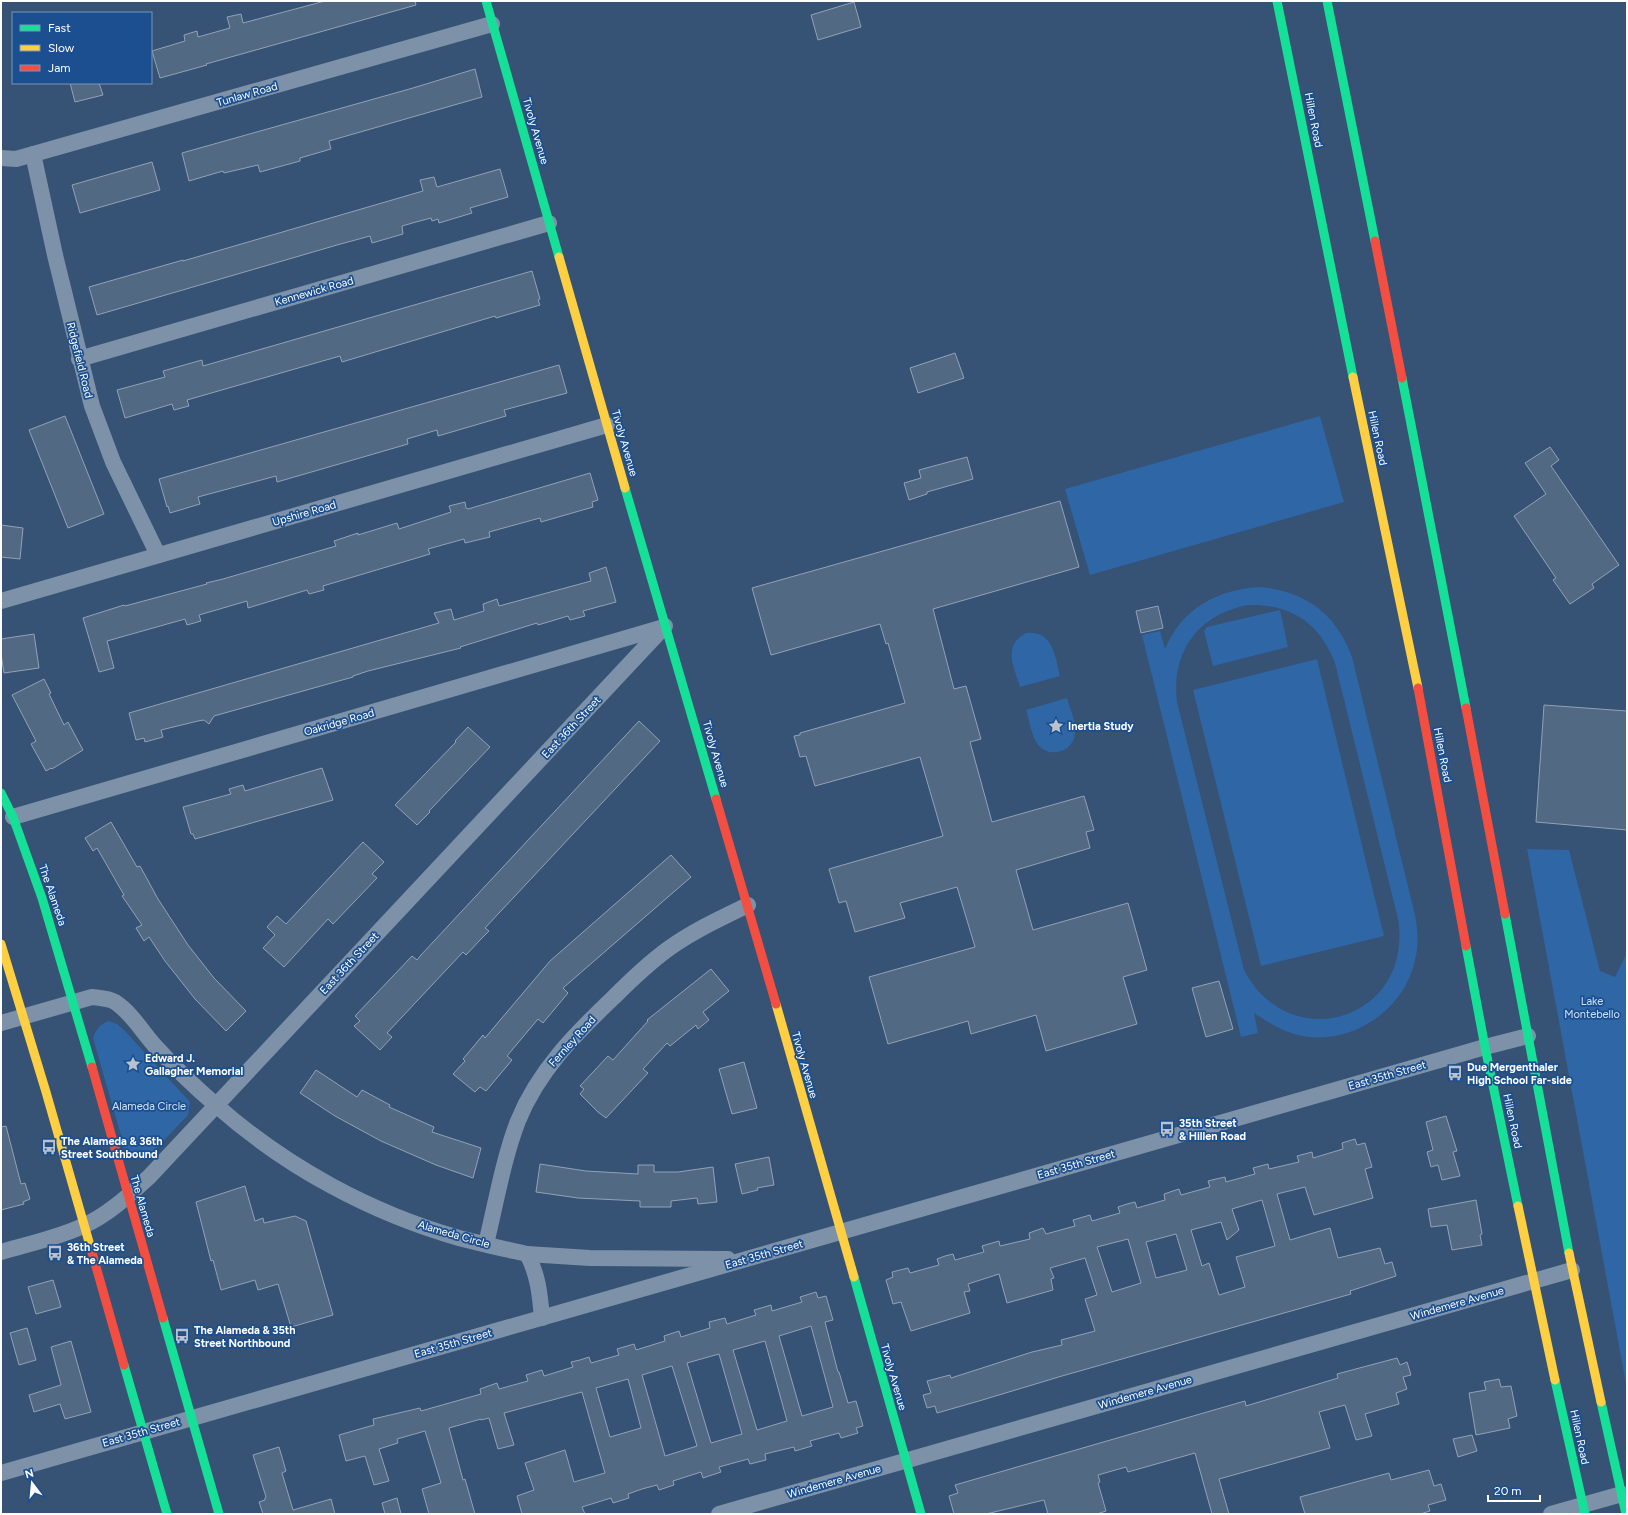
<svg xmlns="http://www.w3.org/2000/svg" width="1628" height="1515" font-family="Figtree,sans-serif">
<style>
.green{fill:#2f66a5;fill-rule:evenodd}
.building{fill:#526984;stroke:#92a2b6;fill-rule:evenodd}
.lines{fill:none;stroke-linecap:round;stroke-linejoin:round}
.street{stroke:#7d92a8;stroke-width:16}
.fast{stroke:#16e098;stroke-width:9}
.slow{stroke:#ffcf43;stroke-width:9}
.jam{stroke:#f24e42;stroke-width:9}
.labels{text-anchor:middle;stroke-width:3.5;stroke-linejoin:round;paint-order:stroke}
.street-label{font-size:11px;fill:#fff;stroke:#1b4f8f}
.poi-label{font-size:11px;font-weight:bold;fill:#fff;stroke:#1b4f8f;text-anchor:start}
.park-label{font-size:11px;fill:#cfe3fa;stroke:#1b4f8f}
</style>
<rect width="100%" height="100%" fill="#365274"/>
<g class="green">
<polygon points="1320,416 1344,502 1090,575 1065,489"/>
<path d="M1261,587C1307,592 1336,614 1352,657L1415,915C1418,931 1419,945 1415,960C1404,1013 1346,1049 1294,1034C1279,1029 1267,1022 1254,1013L1258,1033L1241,1037L1142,635L1160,631L1165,649C1182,608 1218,589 1261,587ZM1248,605C1291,604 1320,623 1335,663L1398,919C1414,1018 1291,1059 1244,970L1177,702C1171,651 1199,614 1248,605Z"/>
<polygon points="1280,610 1288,647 1213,666 1204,631 1207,627"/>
<path d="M1026,633C1053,630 1055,656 1060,676L1020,687C1014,667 1002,646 1026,633Z"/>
<polygon points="1317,659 1384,936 1261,966 1193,690"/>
<path d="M1067,698C1070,709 1076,721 1075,732C1075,751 1051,759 1039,746C1031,737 1030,721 1026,710Z"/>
<polygon points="1527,849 1569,850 1600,971 1615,977 1627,953 1627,1389"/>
<path d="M109,1021L117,1024L124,1030L190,1102L188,1115L147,1158C138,1161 133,1159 126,1153L93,1038C96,1029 100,1024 109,1021Z"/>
</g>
<g class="building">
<polygon points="325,1 415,1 416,5 206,64 207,65 160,78 152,51 185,41 184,35 197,31 198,37 230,28 227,17 241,14 243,23"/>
<polygon points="854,2 861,27 818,40 811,15"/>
<polygon points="475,69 482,97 329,141 331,149 300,158 300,161 260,172 258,165 224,173 223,171 189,181 182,153 413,88"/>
<polygon points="70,83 99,83 103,95 75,102"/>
<polygon points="152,162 160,190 80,213 72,185"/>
<polygon points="500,169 508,197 470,208 472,213 439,223 438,219 432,221 431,218 416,222 402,226 403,234 372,243 370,236 337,245 97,315 89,287 183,260 183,261 423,191 420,180 434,177 437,187"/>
<polygon points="532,271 540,299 538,300 540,305 496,318 495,316 342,362 340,356 187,400 189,406 174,410 172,404 125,418 117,390 165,377 163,371 202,360 203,366"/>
<polygon points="955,353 964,378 918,393 910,368"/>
<polygon points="559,365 567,393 504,410 506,416 438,436 437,430 407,439 408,444 277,482 276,476 198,497 200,504 170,513 168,506 167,507 159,479"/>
<polygon points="65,416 104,514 68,528 29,430"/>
<polygon points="1550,447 1559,460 1551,466 1619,565 1592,584 1594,588 1570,604 1553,580 1556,578 1514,516 1546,494 1525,463"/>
<polygon points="967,457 973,479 927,492 927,494 909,500 904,483 921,478 919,470"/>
<polygon points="590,473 598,500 592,502 593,507 541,522 540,518 489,532 490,537 465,543 464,539 428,549 430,554 323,586 324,590 309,594 307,590 248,608 247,601 199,615 201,621 187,625 185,619 107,641 114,668 99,672 83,618 124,605 125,606 192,588 207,584 206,583 223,579 336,546 334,541 358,533 358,535 397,523 399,529 451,512 449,506 465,502 466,508 468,509"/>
<polygon points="1060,501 1079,567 933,609 954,689 966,686 981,739 970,742 992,822 1084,796 1094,830 1086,832 1090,848 1016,870 1033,930 1128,903 1147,970 1123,977 1137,1024 1046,1051 1036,1015 971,1034 968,1021 888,1044 869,977 975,947 957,887 900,903 905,918 855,932 846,901 839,903 829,869 943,836 920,757 815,786 806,756 800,757 794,736 800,735 800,733 905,703 888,643 886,644 880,624 771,655 752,588"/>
<polygon points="1,525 23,528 20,559 1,557"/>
<polygon points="606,567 616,602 583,611 585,616 570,620 568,616 538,625 537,623 460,647 461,648 368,671 353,676 353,677 214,716 209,724 204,720 198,721 161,730 163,737 145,742 144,738 136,740 129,713 439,623 434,613 451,609 454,620 484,611 483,604 497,599 499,606 591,581 589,573"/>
<polygon points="1158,606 1163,628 1141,633 1136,611"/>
<polygon points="34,634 39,668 4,673 1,654 1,639"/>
<polygon points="44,679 51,693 49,694 64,725 68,722 83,750 52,769 51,768 46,771 31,744 36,741 12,695"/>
<polygon points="1544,705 1627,711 1627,830 1536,822"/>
<polygon points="639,721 660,741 485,928 489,931 481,939 466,955 463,952 387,1033 392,1037 380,1050 354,1026 360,1021 355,1016 412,956 417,960 421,955"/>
<polygon points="468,727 490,747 429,811 430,812 417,825 395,805 456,742 455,741"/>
<polygon points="322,768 333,800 195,839 193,834 191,834 183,807 231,794 229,789 243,785 245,791"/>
<polygon points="111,822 137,867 140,866 158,899 188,945 214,978 246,1011 226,1031 195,999 165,961 149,937 144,941 136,928 142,925 122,896 124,895 97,848 93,851 85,838"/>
<polygon points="363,842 384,862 372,874 377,878 333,924 328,919 284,967 263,948 275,935 267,927 277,916 286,924"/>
<polygon points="671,855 691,877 563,988 568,993 543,1023 538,1019 507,1056 512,1060 486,1091 480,1087 475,1092 453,1074 465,1061 463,1059 483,1035 485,1038 550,961"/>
<polygon points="711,969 729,991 703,1012 709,1020 698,1029 696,1025 670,1046 667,1043 643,1069 648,1073 606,1118 598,1112 580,1094 584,1089 580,1086 608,1056 613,1060 648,1021 647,1020"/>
<polygon points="1219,981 1233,1029 1206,1037 1192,988"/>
<polygon points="744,1062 757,1108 732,1114 719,1069"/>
<polygon points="316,1070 357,1097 362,1090 390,1105 389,1107 434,1127 432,1132 481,1148 473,1178 436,1165 381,1141 335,1116 300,1093"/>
<polygon points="1446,1116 1457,1151 1453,1152 1460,1176 1442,1180 1438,1165 1431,1167 1427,1152 1433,1150 1426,1122"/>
<polygon points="6,1126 21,1184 25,1183 30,1199 23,1202 24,1204 1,1210 1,1127"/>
<path d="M1355,1139L1357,1145L1365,1143L1372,1167L1365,1169L1373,1198L1314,1215L1305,1187L1277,1194L1290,1240L1330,1228L1338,1258L1380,1248L1385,1264L1392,1262L1396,1276L1350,1291L1351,1294L1062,1376L979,1401L937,1413L935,1406L927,1408L923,1395L931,1393L927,1381L950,1375L951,1378L1032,1352L1062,1345L1061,1340L1095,1331L1085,1299L1097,1295L1085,1258L1050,1268L1054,1278L1051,1279L1053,1290L1007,1303L999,1274L968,1284L970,1291L964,1292L970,1313L911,1331L901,1302L893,1304L886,1280L893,1277L892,1272L908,1268L910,1273L939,1265L937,1259L945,1256L953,1254L955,1260L984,1252L982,1246L999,1241L1000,1246L1030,1239L1029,1233L1043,1228L1046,1234L1075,1226L1073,1220L1090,1215L1092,1221L1120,1213L1118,1207L1127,1204L1135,1202L1137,1208L1165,1200L1164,1194L1179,1189L1181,1195L1210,1187L1208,1181L1216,1179L1225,1177L1226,1182L1255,1174L1253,1168L1268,1164L1269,1169L1299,1162L1297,1156L1312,1152L1313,1158L1343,1149L1342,1143ZM1262,1200L1275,1246L1236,1257L1245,1287L1219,1295L1209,1263L1202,1266L1191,1230L1221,1222L1227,1240L1239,1230L1232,1209ZM1176,1234L1187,1270L1156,1278L1146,1242ZM1128,1239L1141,1283L1112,1292L1097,1247Z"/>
<polygon points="769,1157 774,1185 757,1188 758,1190 742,1194 735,1164"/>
<polygon points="540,1164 586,1171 638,1174 638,1165 654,1165 654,1172 678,1172 713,1167 717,1202 698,1204 697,1198 671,1201 671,1207 640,1207 640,1201 578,1198 536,1192"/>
<polygon points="245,1186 255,1221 263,1218 264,1223 295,1216 306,1221 333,1315 291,1327 278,1284 258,1290 255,1280 221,1290 213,1260 211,1261 196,1202"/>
<polygon points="1476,1200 1482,1234 1480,1235 1482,1245 1452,1250 1447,1225 1431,1227 1428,1209"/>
<polygon points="53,1280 61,1307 36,1314 28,1287"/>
<path d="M816,1292L818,1298L826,1296L833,1320L825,1322L838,1372H839L848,1403L856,1401L863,1426L856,1428L858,1433L841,1438L839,1433L810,1441L812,1446L795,1451L794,1447L765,1454L766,1460L750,1464L748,1459L719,1467L721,1472L703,1478L701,1472L673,1481L674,1485L659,1490L657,1485L642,1489L628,1494L629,1498L613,1503L611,1498L582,1507L585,1514H522L517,1496L534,1490L525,1463L565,1450L574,1482L605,1473L582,1392L504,1413L514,1445L498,1449L489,1418L481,1420V1419L449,1428L463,1480L465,1479L475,1514H429L422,1489L441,1483L425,1431L397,1439L398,1443L379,1449L389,1481L374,1485L365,1456L346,1461L339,1435L374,1425L373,1419L420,1408L421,1411L481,1394L480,1389L497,1383L499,1389L528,1381L526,1375L542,1370L544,1376L573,1367L571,1362L580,1360L589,1357L591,1363L619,1355L617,1349L634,1344L636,1350L665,1341L664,1336L679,1331L681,1337L710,1328L709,1322L725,1318L727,1324L756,1315L754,1310L761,1308L771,1305L772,1311L802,1302L800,1297ZM811,1326L833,1407L802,1416L779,1336ZM765,1341L787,1421L757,1430L733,1350ZM719,1354L742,1434L711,1443L687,1363ZM672,1366L697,1446L665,1456L642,1375ZM628,1379L641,1428L610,1437L596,1388Z"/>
<polygon points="27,1328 36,1360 19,1365 10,1333"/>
<polygon points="71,1341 91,1412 65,1419 60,1404 34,1412 29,1395 61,1385 51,1347"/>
<polygon points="1397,1358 1400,1365 1407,1362 1411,1375 1403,1377 1407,1389 1396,1393 1399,1404 1365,1414 1372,1436 1356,1440 1345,1405 1319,1412 1330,1448 1219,1479 1229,1514 1212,1514 1195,1453 1128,1472 1126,1467 1098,1475 1100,1482 1098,1483 1106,1511 1097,1514 1048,1514 1044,1500 986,1514 954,1514 949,1496 958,1493 955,1485 1245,1401 1246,1406 1338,1378 1337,1374"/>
<polygon points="1499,1379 1501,1387 1511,1386 1517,1416 1508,1419 1510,1428 1476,1435 1469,1393 1486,1390 1484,1382"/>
<polygon points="1472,1435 1477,1451 1458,1457 1453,1439"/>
<polygon points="279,1447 286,1471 282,1473 293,1510 331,1499 335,1514 263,1514 259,1502 265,1500 265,1498 266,1497 253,1455"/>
<polygon points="1429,1470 1434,1486 1441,1484 1446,1500 1428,1505 1430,1511 1420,1514 1305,1514 1300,1497 1389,1473 1391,1480"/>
<polygon points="397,1498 401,1514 385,1514 382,1503"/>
</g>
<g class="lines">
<g class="street">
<polyline points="33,154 55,255 92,406 113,462 158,555"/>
<polyline points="1,158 16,159 492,24"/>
<polyline points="79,359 549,223"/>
<polyline points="1,601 607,425"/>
<polyline points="13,817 664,627"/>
<path d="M1,1023L92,997C100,998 108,998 115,1002C132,1013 143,1033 156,1047C175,1068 196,1088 217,1106C286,1167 371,1213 459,1238C482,1244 505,1249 527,1254C538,1274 540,1295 542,1318"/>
<path d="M486,1244C496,1203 503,1160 518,1121C538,1071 576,1033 614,997C631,980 649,963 668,949C693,931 721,918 748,905"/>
<path d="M1,1252C28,1244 57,1238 83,1226C108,1215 129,1195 149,1177L665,626"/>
<polyline points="527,1254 590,1258 728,1259"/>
<polyline points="1,1473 1485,1047 1528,1036"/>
<polyline points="719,1514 1572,1270"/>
<polyline points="1551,1514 1622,1494"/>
</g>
<g class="fast">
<polyline points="486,1 559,257"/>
<polyline points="1277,1 1353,377"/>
<polyline points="1327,1 1375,241"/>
<polyline points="1402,378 1466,708"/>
<polyline points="625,488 716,799"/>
<polyline points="1,793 13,817 42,898 92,1067"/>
<polyline points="1505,914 1569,1253"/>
<polyline points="1466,946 1485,1047 1518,1206"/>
<polyline points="854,1277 921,1514"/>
<polyline points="163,1318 219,1514"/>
<polyline points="124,1365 167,1514"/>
<polyline points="1555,1380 1585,1514"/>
<polyline points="1601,1402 1626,1514"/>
</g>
<g class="slow">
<polyline points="559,257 625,488"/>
<polyline points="1353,377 1418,688"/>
<polyline points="1,944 46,1092 91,1249"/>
<polyline points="776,1004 854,1277"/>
<polyline points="1518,1206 1555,1380"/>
<polyline points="1569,1253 1601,1402"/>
</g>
<g class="jam">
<polyline points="1375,241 1402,378"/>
<polyline points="1418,688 1466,946"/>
<polyline points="1466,708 1505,914"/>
<polyline points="716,799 776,1004"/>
<polyline points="92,1067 163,1318"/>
<polyline points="91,1249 124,1365"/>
</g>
</g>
<defs>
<g id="sight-bare" transform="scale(1.2)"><path d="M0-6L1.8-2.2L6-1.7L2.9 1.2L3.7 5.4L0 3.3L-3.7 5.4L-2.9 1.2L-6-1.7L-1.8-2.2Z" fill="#b9c2ce" stroke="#1b4f8f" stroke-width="2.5" paint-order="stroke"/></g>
<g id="bus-bare" transform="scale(1.2)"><path d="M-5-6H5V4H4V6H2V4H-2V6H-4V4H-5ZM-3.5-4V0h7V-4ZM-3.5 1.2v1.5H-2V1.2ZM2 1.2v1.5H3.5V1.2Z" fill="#b9c2ce" stroke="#1b4f8f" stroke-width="2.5" paint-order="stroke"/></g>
</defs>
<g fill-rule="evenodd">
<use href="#sight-bare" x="1056" y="726"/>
<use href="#sight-bare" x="133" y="1064"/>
<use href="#bus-bare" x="1455" y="1073"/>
<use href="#bus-bare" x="1167" y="1129"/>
<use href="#bus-bare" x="49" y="1147"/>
<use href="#bus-bare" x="55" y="1253"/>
<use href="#bus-bare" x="182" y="1336"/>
</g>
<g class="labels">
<g class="street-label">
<text transform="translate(247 94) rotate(-16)" y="4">Tunlaw Road</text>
<text transform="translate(1314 120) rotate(79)" y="4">Hillen Road</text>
<text transform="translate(536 131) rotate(74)" y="4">Tivoly Avenue</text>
<text transform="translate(314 291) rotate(-16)" y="4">Kennewick Road</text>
<text transform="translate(80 360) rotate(76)" y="4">Ridgefield Road</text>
<text transform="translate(1378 438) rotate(78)" y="4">Hillen Road</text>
<text transform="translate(625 443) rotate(74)" y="4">Tivoly Avenue</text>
<text transform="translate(304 513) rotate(-16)" y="4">Upshire Road</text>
<text transform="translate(339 722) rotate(-16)" y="4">Oakridge Road</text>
<text transform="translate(571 727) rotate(-47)" y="4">East 36th Street</text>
<text transform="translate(716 754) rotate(74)" y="4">Tivoly Avenue</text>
<text transform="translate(1443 755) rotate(79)" y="4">Hillen Road</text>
<text transform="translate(53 895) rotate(71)" y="4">The Alameda</text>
<text transform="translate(349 963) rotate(-47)" y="4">East 36th Street</text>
<text transform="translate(572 1041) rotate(-48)" y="4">Fernley Road</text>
<text transform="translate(805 1065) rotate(74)" y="4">Tivoly Avenue</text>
<text transform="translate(1387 1075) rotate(-16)" y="4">East 35th Street</text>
<text transform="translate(1513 1121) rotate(78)" y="4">Hillen Road</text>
<text transform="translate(1076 1164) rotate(-16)" y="4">East 35th Street</text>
<text transform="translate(143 1206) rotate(74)" y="4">The Alameda</text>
<text transform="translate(454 1234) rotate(16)" y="4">Alameda Circle</text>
<text transform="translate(764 1254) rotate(-16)" y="4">East 35th Street</text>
<text transform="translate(1457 1303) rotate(-16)" y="4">Windemere Avenue</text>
<text transform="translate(453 1343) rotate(-16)" y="4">East 35th Street</text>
<text transform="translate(894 1377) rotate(74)" y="4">Tivoly Avenue</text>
<text transform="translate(1145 1392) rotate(-16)" y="4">Windemere Avenue</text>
<text transform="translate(141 1432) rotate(-16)" y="4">East 35th Street</text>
<text transform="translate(1580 1437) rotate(78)" y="4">Hillen Road</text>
<text transform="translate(834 1481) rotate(-16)" y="4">Windemere Avenue</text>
</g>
<g class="poi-label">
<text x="1068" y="730">Inertia Study</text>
<text x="145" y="1062">Edward J.<tspan x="145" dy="13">Gallagher Memorial</tspan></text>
<text x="1467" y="1071">Due Mergenthaler<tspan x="1467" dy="13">High School Far-side</tspan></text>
<text x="1179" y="1127">35th Street<tspan x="1179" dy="13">&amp; Hillen Road</tspan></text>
<text x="61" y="1145">The Alameda &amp; 36th<tspan x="61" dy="13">Street Southbound</tspan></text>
<text x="67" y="1251">36th Street<tspan x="67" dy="13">&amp; The Alameda</tspan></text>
<text x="194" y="1334">The Alameda &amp; 35th<tspan x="194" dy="13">Street Northbound</tspan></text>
</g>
<g class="park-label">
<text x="1592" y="1005">Lake<tspan x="1592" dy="13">Montebello</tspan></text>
<text x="149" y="1110">Alameda Circle</text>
</g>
</g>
<rect width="1628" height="1515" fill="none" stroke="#ffffff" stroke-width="4"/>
<rect x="12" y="12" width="140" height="72" fill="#1b4f8f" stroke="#7695bc"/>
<rect x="20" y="25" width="20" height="6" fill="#16e098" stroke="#7695bc"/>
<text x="48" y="32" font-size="12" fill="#ffffff">Fast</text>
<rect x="20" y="45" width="20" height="6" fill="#ffcf43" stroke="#7695bc"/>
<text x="48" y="52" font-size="12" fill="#ffffff">Slow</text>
<rect x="20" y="65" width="20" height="6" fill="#f24e42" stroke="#7695bc"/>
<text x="48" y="72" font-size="12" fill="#ffffff">Jam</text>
<g transform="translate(32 1483) rotate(344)" stroke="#1b4f8f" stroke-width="3" paint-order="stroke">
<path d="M0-3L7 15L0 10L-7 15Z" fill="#ffffff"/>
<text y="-6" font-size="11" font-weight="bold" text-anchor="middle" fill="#ffffff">N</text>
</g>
<path d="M1488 1495v6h52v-6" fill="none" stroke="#ffffff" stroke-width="2"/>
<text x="1494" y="1495" font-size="12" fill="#ffffff" stroke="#1b4f8f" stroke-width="3" paint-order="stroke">20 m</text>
</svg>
